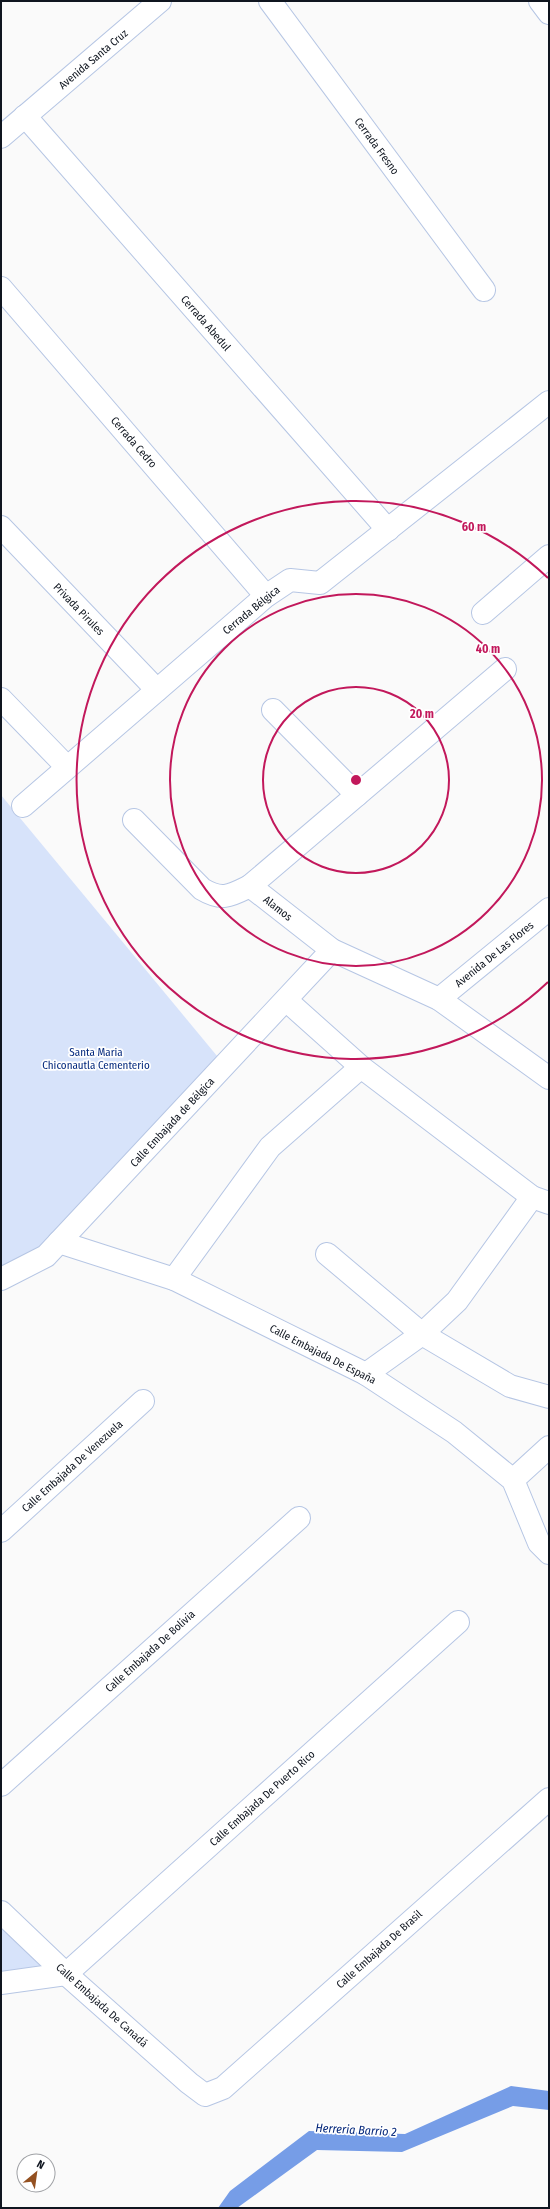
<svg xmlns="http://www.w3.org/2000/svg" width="550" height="2209" font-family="'Fira Sans Condensed',sans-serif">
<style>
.green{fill:#d7e3fa}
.water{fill:#769de7}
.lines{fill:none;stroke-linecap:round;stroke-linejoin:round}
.minor-casing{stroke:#b6c6e4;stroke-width:24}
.minor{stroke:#fff;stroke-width:22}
.ring{fill:none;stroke:#c2185b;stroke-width:2}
.labels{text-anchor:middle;stroke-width:3.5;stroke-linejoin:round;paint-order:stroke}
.street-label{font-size:11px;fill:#0f151f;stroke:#fff}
.park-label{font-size:11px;fill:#04297d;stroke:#fff}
.water-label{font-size:12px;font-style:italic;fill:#022579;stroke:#fff}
.centre{fill:#c2185b;stroke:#fff;stroke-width:2}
.ring-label{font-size:12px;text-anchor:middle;font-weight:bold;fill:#c2185b;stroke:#fff;stroke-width:3.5;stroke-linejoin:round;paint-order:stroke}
</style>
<rect width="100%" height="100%" fill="#fafafa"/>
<g class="green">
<polygon points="1,795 222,1062 45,1255 1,1281"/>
<polygon points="1,1915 65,1976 1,1985"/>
</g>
<polygon class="water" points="511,2086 549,2091 549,2110 513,2106 402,2152 317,2150 237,2208 218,2208 230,2191 309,2131 405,2134"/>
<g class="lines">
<g class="minor-casing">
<g id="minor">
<polyline points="270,1 484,290"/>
<polyline points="540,1 549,13"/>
<polyline points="25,116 388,530"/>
<polyline points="1,137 160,1"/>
<polyline points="1,288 266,596"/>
<polyline points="1,527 157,690"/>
<polyline points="483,613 549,556"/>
<polyline points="1,699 67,767"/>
<polyline points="273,710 357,795"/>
<polyline points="23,806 266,596 290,580 320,583 549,402"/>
<path d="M134,820L202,889C222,901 230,896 250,886L332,950L439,999L549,1078"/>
<polyline points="250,886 505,669"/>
<polyline points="439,999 549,909"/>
<polyline points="286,1000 361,1067 532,1197 549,1203"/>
<polyline points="59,1242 174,1279 366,1374 454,1432 513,1480 539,1543 549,1553"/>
<polyline points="327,1254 422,1334 510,1386 549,1397"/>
<polyline points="1,1279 46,1256 332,950"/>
<polyline points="174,1279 270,1147 361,1067"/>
<polyline points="366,1374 422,1334 457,1301 532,1197"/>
<polyline points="513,1480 549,1447"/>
<polyline points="1,1531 143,1401"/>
<polyline points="1,1785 299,1518"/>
<polyline points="1,1912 66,1974 189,2083 205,2095 223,2088 549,1799"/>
<polyline points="1,1983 66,1974 458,1622"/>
</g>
</g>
<use href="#minor" class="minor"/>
</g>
<g class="ring">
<circle cx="356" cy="780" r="93"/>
<circle cx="356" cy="780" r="186"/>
<path d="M548 982A279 279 0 1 1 548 578"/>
</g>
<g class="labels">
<g class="street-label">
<text transform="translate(93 59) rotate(-40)" y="4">Avenida Santa Cruz</text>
<text transform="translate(377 146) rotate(54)" y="4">Cerrada Fresno</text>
<text transform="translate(206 323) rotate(49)" y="4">Cerrada Abedul</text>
<text transform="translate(134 442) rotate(49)" y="4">Cerrada Cedro</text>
<text transform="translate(79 609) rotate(46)" y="4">Privada Pirules</text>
<text transform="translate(251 610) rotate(-39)" y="4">Cerrada Bélgica</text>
<text transform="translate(278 908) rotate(38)" y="4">Alamos</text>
<text transform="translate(494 954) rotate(-39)" y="4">Avenida De Las Flores</text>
<text transform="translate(172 1122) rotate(-47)" y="4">Calle Embajada de Bélgica</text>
<text transform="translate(323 1354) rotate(27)" y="4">Calle Embajada De España</text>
<text transform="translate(72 1466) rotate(-42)" y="4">Calle Embajada De Venezuela</text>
<text transform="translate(150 1651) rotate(-42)" y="4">Calle Embajada De Bolivia</text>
<text transform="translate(262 1798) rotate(-42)" y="4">Calle Embajada De Puerto Rico</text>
<text transform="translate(379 1949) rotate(-42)" y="4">Calle Embajada De Brasil</text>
<text transform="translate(102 2005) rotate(42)" y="4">Calle Embajada De Canadá</text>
</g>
<g class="park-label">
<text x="96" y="1056">Santa Maria<tspan x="96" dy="13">Chiconautla Cementerio</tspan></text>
</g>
<g class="water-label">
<text transform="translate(356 2130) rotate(3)" y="4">Herreria Barrio 2</text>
</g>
</g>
<circle cx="356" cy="780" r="6" class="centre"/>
<g class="ring-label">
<text x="474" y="531">60 m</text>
<text x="488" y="653">40 m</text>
<text x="422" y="718">20 m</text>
</g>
<rect width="550" height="2209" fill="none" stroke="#0f151f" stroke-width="4"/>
<g transform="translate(36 2173) rotate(29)"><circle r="19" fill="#ffffff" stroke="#9fa1a5"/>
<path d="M0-3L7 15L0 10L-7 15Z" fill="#945121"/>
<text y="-6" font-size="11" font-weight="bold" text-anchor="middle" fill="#0f151f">N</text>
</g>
</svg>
